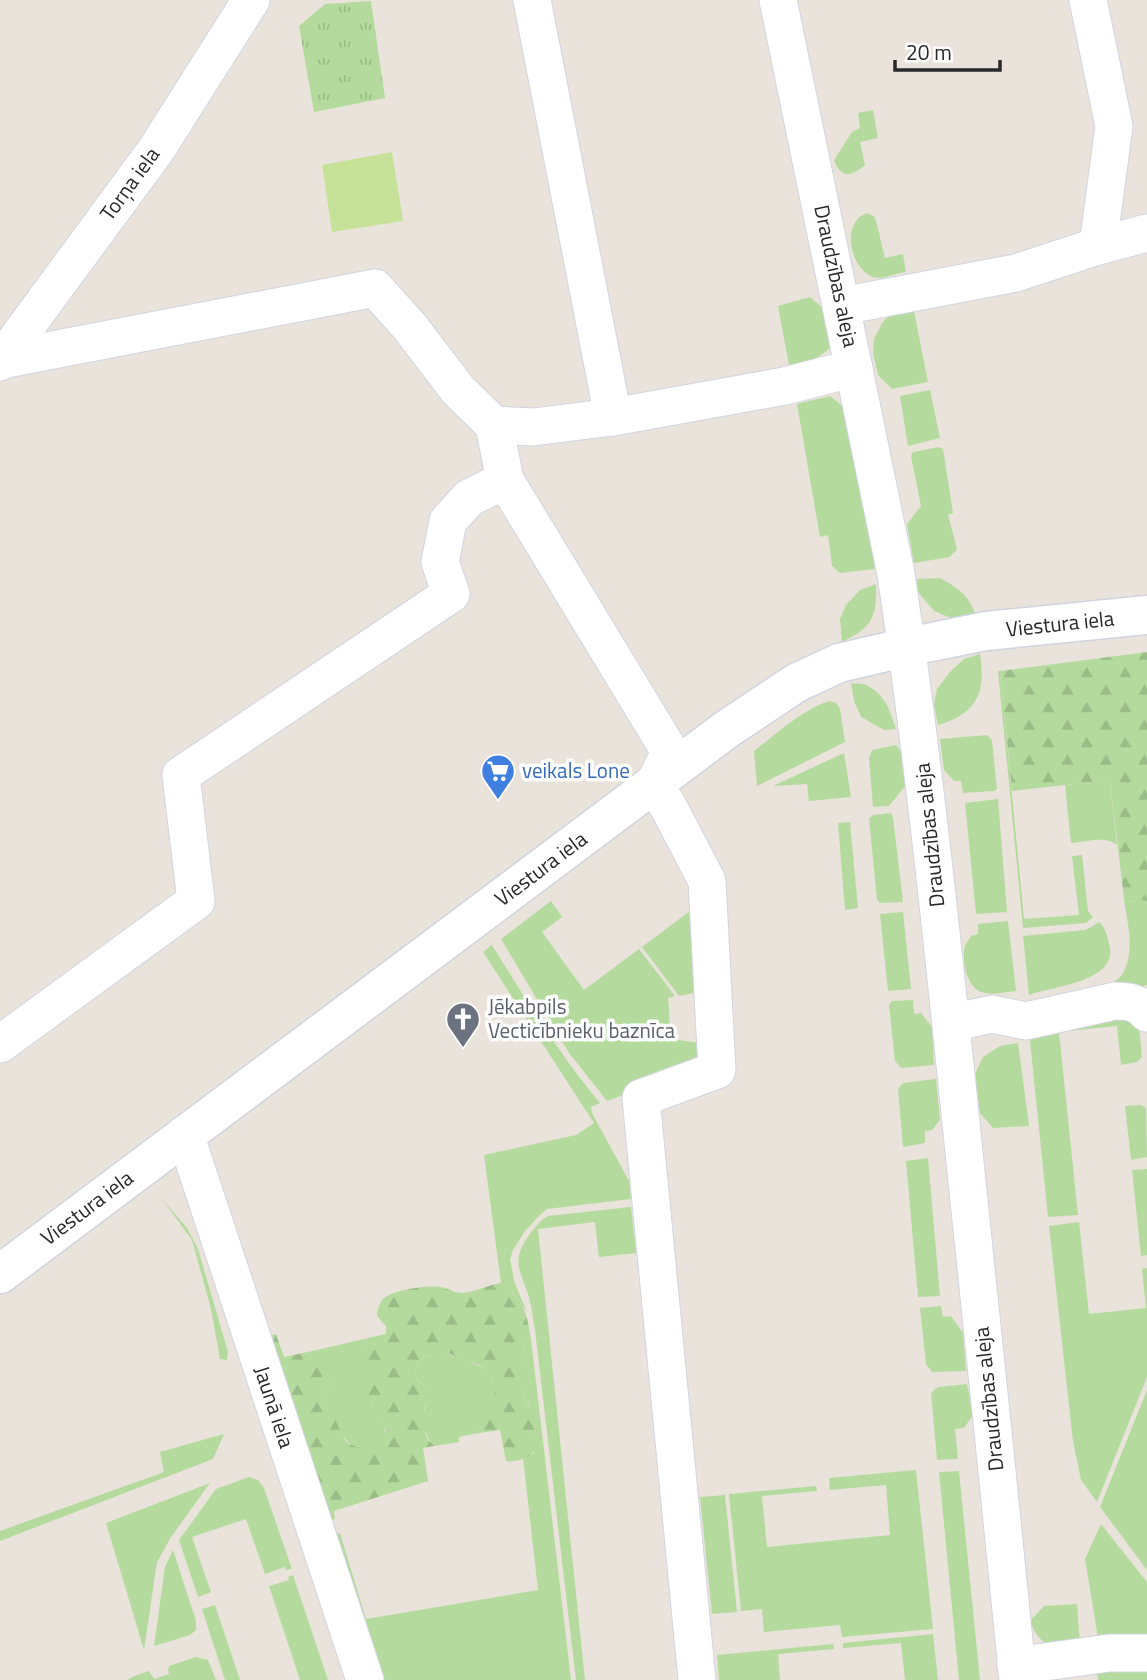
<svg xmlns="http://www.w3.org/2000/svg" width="1147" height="1680" font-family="'Titillium Web',sans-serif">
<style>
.grass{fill:#b4db9d}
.forest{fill:url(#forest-firs)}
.park{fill:url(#park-tufts)}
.pitch{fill:#c6e299}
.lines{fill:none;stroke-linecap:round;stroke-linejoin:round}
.minor-casing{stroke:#d1d4e0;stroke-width:39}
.tertiary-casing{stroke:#d1d4e0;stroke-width:41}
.minor{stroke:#fff;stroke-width:37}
.tertiary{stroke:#fff;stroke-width:38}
.labels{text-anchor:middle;stroke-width:7;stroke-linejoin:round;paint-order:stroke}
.street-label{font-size:21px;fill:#282828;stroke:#fff}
.shop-label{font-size:21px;fill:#366cbe;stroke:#fff;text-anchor:start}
.worship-label{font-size:21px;fill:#5b616d;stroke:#fff;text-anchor:start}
</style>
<defs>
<pattern id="forest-firs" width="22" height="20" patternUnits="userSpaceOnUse" patternTransform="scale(1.75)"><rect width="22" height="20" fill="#b4db9d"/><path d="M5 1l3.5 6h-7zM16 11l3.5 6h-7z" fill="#9bbc87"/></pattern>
<pattern id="park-tufts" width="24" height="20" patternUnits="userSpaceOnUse" patternTransform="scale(1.75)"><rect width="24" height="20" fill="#b4db9d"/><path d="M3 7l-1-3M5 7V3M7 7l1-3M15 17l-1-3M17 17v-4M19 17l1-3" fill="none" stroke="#9bbc87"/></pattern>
</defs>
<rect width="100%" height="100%" fill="#e9e3db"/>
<g class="grass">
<path d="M873,110L878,138L860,142L865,165C851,177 841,179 834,160L852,132L860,128L858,113Z"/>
<path d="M867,213L875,217L885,258L903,254L906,272C897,273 886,278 878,278C852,276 838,223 867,213Z"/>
<path d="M810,297L825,310L832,346C817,360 809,362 789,365L778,306Z"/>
<polygon points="913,306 928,382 892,389 878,375 873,353 874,339 882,323 896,308"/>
<polygon points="930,390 940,438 908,446 900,396"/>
<polygon points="830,396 846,409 875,569 840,573 832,566 828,535 820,537 797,404"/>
<polygon points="939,447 943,449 953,513 948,515 957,549 950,557 914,563 907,524 921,506 911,456 913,452"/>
<path d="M940,578C963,591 968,595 978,620H956L934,611L918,592L917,579Z"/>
<path d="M876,584C877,618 872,627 842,642L840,619L846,605L860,590Z"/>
<path d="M980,654C986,694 977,713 938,725L934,704L937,689L950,672L964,659Z"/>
<polygon points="998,671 1000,671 1024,919 1079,915 1072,856 1082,855 1088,911 1093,917 1086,923 1023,928"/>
<path d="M851,683C856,684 864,683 868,686C885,694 891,713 896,729L884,730L861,717L854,701Z"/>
<path d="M830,701L836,703L840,709L845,742L757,786L754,751C775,735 804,708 830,701Z"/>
<polygon points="987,735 992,740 997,789 994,791 963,793 961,781 954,781 944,770 940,739"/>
<polygon points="896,745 901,751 905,786 889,806 873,807 869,758 872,750"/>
<polygon points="844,753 851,797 809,801 807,784 773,786"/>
<path d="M1110,780L1117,845C1105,835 1085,842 1071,843L1065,785Z"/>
<polygon points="998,799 1007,912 976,914 965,803"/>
<polygon points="891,813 893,818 903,902 880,903 877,900 869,819 873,815"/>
<polygon points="850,822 858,908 845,910 838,823"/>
<path d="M1124,899L1130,902L1139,900L1147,901V985L1037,1013C1058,1005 1109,991 1122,975C1126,969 1128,961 1129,954C1132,936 1126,917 1124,899Z"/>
<polygon points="551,901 562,917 542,932 584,990 639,949 675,996 668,998 671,1039 700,1043 698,1067 607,1101 569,1053 501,939"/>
<polygon points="694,908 703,991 679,996 642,947"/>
<polygon points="903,912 911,989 888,991 880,914"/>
<path d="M1008,921L1016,991C1005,992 991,996 981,992C967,986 963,965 964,951C964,946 968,941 971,936L978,934V924Z"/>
<path d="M1100,922C1106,930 1108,938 1110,948C1115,982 1053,986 1029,995L1023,936L1085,930Z"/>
<path d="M492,945C526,1000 559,1054 600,1103L591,1107L592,1113L629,1181L631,1199L547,1209L540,1215L525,1231L513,1250L510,1260L515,1284L527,1312L514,1295L501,1283L484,1155L576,1135L594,1123L483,952Z"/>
<polygon points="913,1000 914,1014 921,1013 932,1027 934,1065 901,1068 895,1061 889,1005 892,1001"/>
<polygon points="1119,1010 1139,1025 1142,1057 1137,1062 1121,1065 1117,1026 1059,1032 1078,1215 1048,1217 1029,1031"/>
<polygon points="1018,1043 1029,1126 993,1128 980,1113 975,1074 983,1057 1000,1046"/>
<polygon points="936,1079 940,1120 932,1130 925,1131 925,1143 903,1147 898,1089 903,1083"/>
<polygon points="1141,1105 1146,1108 1147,1157 1131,1160 1125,1106"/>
<polygon points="928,1158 940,1296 918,1297 906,1161"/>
<polygon points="1147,1169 1147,1255 1141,1256 1132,1170"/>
<polygon points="162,1199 187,1228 198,1249 228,1352 227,1360 220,1359 211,1309 192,1240"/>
<path d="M631,1207L636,1253L599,1257L595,1222L538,1229L585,1680H576L535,1330C533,1320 532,1308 529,1297C519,1267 510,1260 532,1231C537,1225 541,1220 548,1216Z"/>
<polygon points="1079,1222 1089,1314 1146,1308 1142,1269 1147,1268 1147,1377 1097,1502 1081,1480 1073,1441 1049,1226"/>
<polygon points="941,1306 943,1317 951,1316 963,1333 966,1371 932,1372 926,1364 920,1308"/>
<polygon points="368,1338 365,1347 369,1371 370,1403 379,1415 384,1426 384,1436 378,1443 362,1447 352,1446 339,1432 333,1416 325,1407 327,1390 332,1381 324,1356 317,1350"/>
<polygon points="531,1339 571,1680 376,1680 335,1534 340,1533 366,1619 538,1590 523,1458 534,1453 537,1439 533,1434 529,1405 524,1399 521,1387 521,1365 523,1347"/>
<path d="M444,1352C450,1354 454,1356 459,1359C467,1364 479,1363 486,1370C495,1379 498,1402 489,1412C481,1422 475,1420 473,1434L459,1437V1442L434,1446C423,1434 420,1415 428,1401L426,1387L415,1377C415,1354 426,1358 444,1352Z"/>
<polygon points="967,1384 973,1415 964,1428 955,1429 958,1459 937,1460 931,1393 938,1387"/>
<polygon points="1147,1390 1147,1570 1100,1507"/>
<polygon points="224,1434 213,1459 0,1541 0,1531 164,1472 160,1452"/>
<polygon points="916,1470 933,1629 842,1637 840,1625 764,1632 762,1609 741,1611 729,1494 816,1486 817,1491 762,1496 767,1547 890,1535 886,1485 830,1490 829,1478"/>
<polygon points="959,1471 980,1680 959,1680 939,1472"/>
<polygon points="249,1477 258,1480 264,1488 292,1569 286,1570 285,1567 265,1574 246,1519 192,1537 211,1592 198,1597 179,1540 216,1489"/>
<polygon points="210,1483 171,1537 157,1562 144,1650 106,1523"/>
<polygon points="725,1495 737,1612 712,1614 700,1497"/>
<polygon points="1101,1524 1147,1582 1147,1643 1099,1644 1085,1559"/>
<polygon points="173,1550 196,1621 196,1630 190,1635 154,1646 165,1567"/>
<polygon points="293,1575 328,1680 300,1680 269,1586 289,1580 288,1577"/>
<path d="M1077,1604L1080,1644C1053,1646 1041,1650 1030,1621L1044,1606Z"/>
<polygon points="215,1605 240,1680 225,1680 202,1609"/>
<polygon points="933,1634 938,1680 905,1680 901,1643 843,1648 843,1643"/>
<polygon points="833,1644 834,1649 778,1654 780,1680 719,1680 717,1655"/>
<polygon points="196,1657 208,1660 216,1680 127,1680 132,1677 149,1671 154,1679 169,1674 168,1670 169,1666"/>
<polygon points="1147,1662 1147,1680 1098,1680 1096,1663"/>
</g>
<g class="forest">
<polygon points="1147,652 1147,901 1139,900 1130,902 1124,899 1110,780 1012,791 1000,671"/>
<path d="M501,1283C524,1304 526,1308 531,1339L523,1347L521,1365V1387L524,1399L533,1412L535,1427L533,1434L537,1439L538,1447C531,1457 517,1463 506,1461L500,1430L473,1434C476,1413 494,1418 494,1392C494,1382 489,1369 479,1365C474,1363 468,1363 463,1361C458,1359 454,1355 448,1353C442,1351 439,1355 433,1355C418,1357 415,1363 415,1377C419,1382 425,1385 428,1390C435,1406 415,1403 430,1423L425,1433L427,1438L434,1446L423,1448L428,1481L334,1511L335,1519L332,1520L329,1518L270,1336L276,1334L284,1357L317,1350L324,1355L333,1372L332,1381L327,1390L325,1407C328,1410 331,1412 333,1415C340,1427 342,1447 360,1447C364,1447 366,1445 370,1444C408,1435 359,1401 363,1381C364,1379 368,1373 369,1371C363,1359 363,1351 368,1338L386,1334V1326L377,1316C377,1311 379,1305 382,1300C390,1290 428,1285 441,1287C449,1289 455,1293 463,1293C475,1292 488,1285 501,1283Z"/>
</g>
<polygon class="park" points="371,1 385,98 314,112 299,26 325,4"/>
<polygon class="pitch" points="392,152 403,221 332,232 322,165"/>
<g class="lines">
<g class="minor-casing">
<g id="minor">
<polyline points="532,0 613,417 785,386 854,368"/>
<path d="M778,0L896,574C925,769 945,966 965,1162C983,1335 1001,1507 1018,1680"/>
<polyline points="1088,0 1114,126 1098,246 1147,233"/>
<polyline points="842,306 1016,273 1098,246"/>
<polyline points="0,362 156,150 251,0"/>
<polyline points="494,425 533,427 613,417"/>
<polyline points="505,480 670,752 654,784 669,808 707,881 717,1070 641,1098 697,1680"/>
<path d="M951,1023L992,1014L1026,1021L1115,1001C1128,1001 1138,1002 1147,1013"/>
<polyline points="0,1044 196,901 181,775 451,594 440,562 448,521 469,498 505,480 494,425 458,390 410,327 375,288 1,360"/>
<polyline points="185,1134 365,1680"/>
<polyline points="1016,1666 1109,1653 1147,1653"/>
</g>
</g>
<g class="tertiary-casing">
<polyline id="tertiary" points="0,1274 727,729 796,683 839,663 907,647 986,631 1147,615"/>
</g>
<use href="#minor" class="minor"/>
<use href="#tertiary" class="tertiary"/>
</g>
<defs>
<g id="supermarket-pin" transform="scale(1.75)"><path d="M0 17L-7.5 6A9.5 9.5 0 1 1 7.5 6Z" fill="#3f7fe0" stroke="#fff"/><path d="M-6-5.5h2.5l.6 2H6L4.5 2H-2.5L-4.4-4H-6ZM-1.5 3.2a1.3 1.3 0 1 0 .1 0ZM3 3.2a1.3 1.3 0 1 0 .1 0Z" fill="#fff"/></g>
<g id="church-pin" transform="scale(1.75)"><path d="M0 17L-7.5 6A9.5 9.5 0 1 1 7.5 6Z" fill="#6b7280" stroke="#fff"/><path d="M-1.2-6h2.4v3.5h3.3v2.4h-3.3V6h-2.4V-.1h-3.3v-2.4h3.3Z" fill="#fff"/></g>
</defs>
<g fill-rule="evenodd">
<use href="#supermarket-pin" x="498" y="771"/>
<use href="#church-pin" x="463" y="1019"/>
</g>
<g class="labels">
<g class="street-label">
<text transform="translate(130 184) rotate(-54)" y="7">Torņa iela</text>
<text transform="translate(836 276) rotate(78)" y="7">Draudzības aleja</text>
<text transform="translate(1060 624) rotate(-6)" y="7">Viestura iela</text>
<text transform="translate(930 835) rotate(-96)" y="7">Draudzības aleja</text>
<text transform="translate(541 869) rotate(-37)" y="7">Viestura iela</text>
<text transform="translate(87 1208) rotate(-37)" y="7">Viestura iela</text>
<text transform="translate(989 1399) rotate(-96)" y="7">Draudzības aleja</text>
<text transform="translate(274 1407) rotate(72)" y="7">Jaunā iela</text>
</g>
<g class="shop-label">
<text x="522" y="778">veikals Lone</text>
</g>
<g class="worship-label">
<text x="488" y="1014">Jēkabpils<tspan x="488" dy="24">Vecticībnieku baznīca</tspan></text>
</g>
</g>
<path d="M895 60v10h105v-10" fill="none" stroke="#282828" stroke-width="3.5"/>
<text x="906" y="60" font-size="21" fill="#282828" stroke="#ffffff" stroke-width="5" paint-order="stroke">20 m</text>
</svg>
